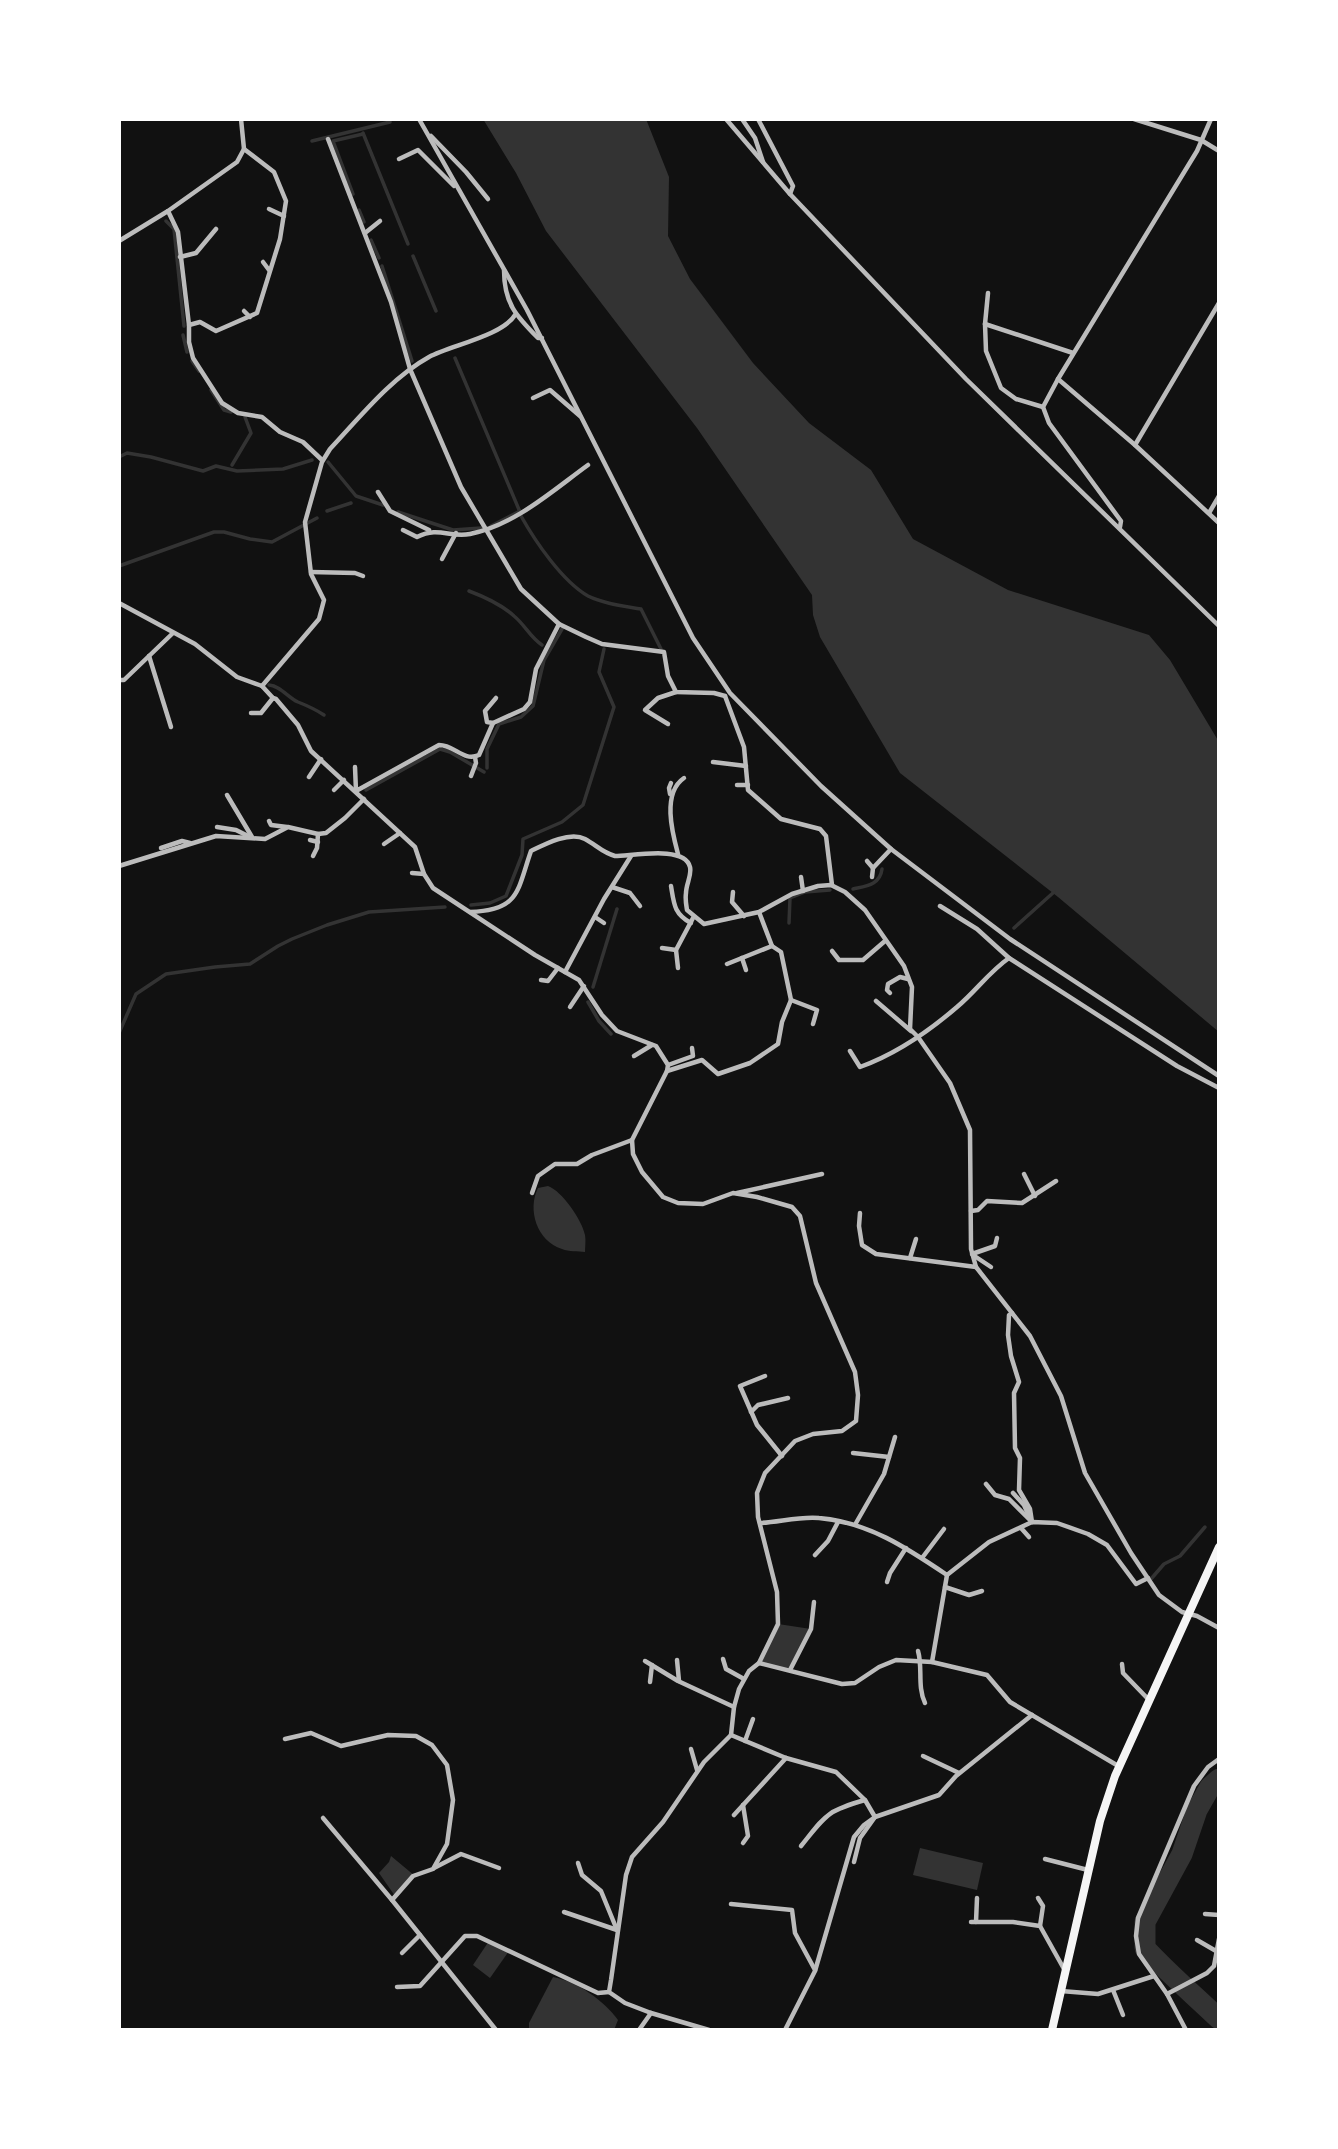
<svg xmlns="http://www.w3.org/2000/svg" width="1338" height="2149" font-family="Karla,sans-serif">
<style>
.water{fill:#333}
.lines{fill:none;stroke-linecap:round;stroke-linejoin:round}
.stream{stroke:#333;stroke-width:3.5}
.river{stroke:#333;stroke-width:21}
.minor{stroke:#bcbcbc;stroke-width:4.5}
.primary{stroke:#f5f5f5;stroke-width:8}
</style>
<rect width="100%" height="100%" fill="#111"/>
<g class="water">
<polygon points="483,119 646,119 669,177 668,236 690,279 753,363 809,423 871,470 913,539 1008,590 1149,635 1170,660 1219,742 1219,1032 1058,897 900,773 820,637 813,615 812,595 697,428 546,231 516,173"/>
<path d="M548,1186C562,1191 582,1220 585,1235C586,1240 585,1247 585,1252C578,1251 569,1252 562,1249C537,1241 527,1210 538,1188Z"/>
<polygon points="778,1624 811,1629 790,1670 759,1663"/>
<polygon points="920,1848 983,1863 977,1890 913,1875"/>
<polygon points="391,1856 415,1876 395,1896 379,1873 389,1862"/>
<polygon points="489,1941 509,1951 490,1978 473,1965"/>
<path d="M553,1977C578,1982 603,2000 618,2020L614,2030H529V2023Z"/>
</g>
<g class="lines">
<g class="stream">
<polyline points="363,133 408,244"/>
<polyline points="312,141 390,122"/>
<polyline points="353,194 333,141 363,134"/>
<polyline points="359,210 364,222"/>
<polyline points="166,221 174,229 184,326"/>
<polyline points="371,240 379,258"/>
<polyline points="413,256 436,311"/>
<polyline points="382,266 412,361"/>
<polyline points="183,335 187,352"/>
<polyline points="455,358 520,512"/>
<polyline points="192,361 199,371"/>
<polyline points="211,390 224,410 231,412"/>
<polyline points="119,457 127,453 151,457 203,471 216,466 237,471 283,469 312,460"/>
<polyline points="328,462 356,496 383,505"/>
<polyline points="232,465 251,433 245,417"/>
<polyline points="327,511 351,503"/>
<polyline points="398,512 453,530 481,528"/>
<path d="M521,516C535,541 562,581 588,596C604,604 624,606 641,609L661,649"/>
<polyline points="491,526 520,511"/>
<polyline points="119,566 214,532 224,532 250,539 272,542 317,518"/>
<path d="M469,591C485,597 502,605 514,616C525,625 530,637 542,645"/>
<path d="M269,685C281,686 287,697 298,702C308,706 315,709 324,715"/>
<polyline points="487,768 487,749 499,724 521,717 533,706 544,660 562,629"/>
<polyline points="366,790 440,749 450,752 484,772"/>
<path d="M853,889C866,886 880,885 882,869"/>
<polyline points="471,905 490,903 506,896 522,855 523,839 562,822 583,805 614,707 599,672 604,649"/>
<polyline points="789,923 790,898 805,892 830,890"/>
<polyline points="1014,928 1054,892"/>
<polyline points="593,987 617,909"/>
<polyline points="588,1002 599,1021 611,1034"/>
<polyline points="119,1033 136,994 166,974 215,967 250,964 278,946 292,939 327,925 369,912 445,907"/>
<polyline points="1151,1579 1164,1564 1180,1556 1205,1527"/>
</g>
<path class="river" d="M1219,1779L1210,1787L1197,1810L1182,1854L1145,1922V1948C1169,1974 1194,1995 1219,2019"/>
<g class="minor">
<polyline points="419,119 527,310 693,638 730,693 821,786 891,849 1010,939 1219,1076"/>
<polyline points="726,119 790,194 966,379 1219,626"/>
<polyline points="742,119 755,138 763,162"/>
<polyline points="758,119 793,186 790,194"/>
<polyline points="1134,119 1201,140 1219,151"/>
<polyline points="431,136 466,172 488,199"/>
<polyline points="328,139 391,302 410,369 461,487 521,589 559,624 586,637 602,644 664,652 668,676 676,692 714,693 725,696"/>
<polyline points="399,159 418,150 454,186"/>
<polyline points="269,209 284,216"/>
<polyline points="168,211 178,232 189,325 200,322 216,331 257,313 280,239 286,201 274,172 244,149"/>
<polyline points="365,233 380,221"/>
<polyline points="119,241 168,211 237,162 244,149 241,119"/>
<polyline points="180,257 196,253 216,229"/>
<polyline points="263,262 269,270"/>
<path d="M504,270C504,303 516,316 538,338H542"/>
<polyline points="988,293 985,324 986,351 1001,388 1016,399 1043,407"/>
<polyline points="244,311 250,317"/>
<polyline points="985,324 1073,353"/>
<polyline points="189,325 189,342 193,358 222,403 238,413 262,417 280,432 303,442 322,460"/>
<polyline points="1058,379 1135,445 1219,523"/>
<polyline points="533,398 550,390 580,416"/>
<polyline points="1135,445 1219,303"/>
<polyline points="378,492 390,511 429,530"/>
<polyline points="1209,513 1219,496"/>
<polyline points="1120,527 1121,521 1049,423 1043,407 1058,379 1197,151 1211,119"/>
<path d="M403,530L417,537C439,526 449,538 470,534C515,525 552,491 588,465"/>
<polyline points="442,559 456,533"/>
<polyline points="311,572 355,573 363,576"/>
<polyline points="119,603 195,644 237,677 262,686 273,698 276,699 298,725 311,751 415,847 424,874 433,888 535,955 579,980 602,1015 617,1031 656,1046 668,1065 667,1071 632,1140 633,1154 642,1172 663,1197 678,1203 703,1204 733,1193 757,1197 792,1207 800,1216 816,1283 855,1372 858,1395 856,1421 842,1431 813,1434 795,1441 765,1473 757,1493 758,1517 777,1592 778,1624 759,1663 749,1671 739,1689 734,1707 731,1735 704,1762 663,1822 632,1857 626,1875 611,1980 609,1992 625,2003 651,2013 709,2030"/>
<polyline points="149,656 171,727"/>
<polyline points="119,680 124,680 173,633"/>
<path d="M262,686L319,619L324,600L311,574L305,522L322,462L330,449C360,417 391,378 429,357C452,345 502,336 515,315"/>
<polyline points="725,696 744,747 748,790 781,819 820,829 826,836 832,885"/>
<polyline points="251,713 261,713 273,698"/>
<polyline points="493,723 487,722 485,711 496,698"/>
<polyline points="668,724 645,710 658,698 676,692"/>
<polyline points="713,762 746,766"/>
<path d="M355,767L356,791L439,745C455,745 463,762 479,755L493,723L524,709L530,702L536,669L559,624"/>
<polyline points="471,776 476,763 475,757"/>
<polyline points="309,777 321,759"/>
<polyline points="737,785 748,785"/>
<polyline points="334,790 344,780"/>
<polyline points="670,794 669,788 671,783"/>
<polyline points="227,795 252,837"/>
<polyline points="269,821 271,825 287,827"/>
<polyline points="217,827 236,830 248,836"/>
<polyline points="310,840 318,842"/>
<polyline points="384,844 400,833"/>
<polyline points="161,848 182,841 190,843"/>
<path d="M678,854C672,832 662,793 684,778"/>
<polyline points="313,856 317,848 318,834"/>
<polyline points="867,861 873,868"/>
<polyline points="119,866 216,836 265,839 288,827 318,834 326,833 345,818 364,799"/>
<polyline points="412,873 424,874"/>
<polyline points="801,877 803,891"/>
<polyline points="872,877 873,868 891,849"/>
<path d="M671,886C674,904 674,914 691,923"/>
<polyline points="612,887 630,893 640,906"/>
<polyline points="733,892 732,902 744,916"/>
<polyline points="940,906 977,929 1009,958 1177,1066 1219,1088"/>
<path d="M470,912C520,910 517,891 531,851C545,844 570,831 585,839C596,845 603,853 615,856C632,856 685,845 690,867C692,875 686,884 686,893C685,899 686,904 687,910L704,924L759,912L792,894L818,886L831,885L845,892L865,910L904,966L912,987L910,1029L918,1037L950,1083L970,1130L971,1249L976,1267L1030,1336L1061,1396L1085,1473L1131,1553L1159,1595L1182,1612L1197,1616L1219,1628"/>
<polyline points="595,917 604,923"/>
<polyline points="662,948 676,950"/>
<polyline points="832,951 839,960 863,960 885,941"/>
<polyline points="742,958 746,970"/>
<polyline points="727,964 772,946"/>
<polyline points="678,968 676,950 693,918"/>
<polyline points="565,972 604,899 631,856"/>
<polyline points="541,980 548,981 558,968"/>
<polyline points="890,993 887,990 888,984 900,977 908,979"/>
<polyline points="791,1000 817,1010 813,1024"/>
<polyline points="876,1001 911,1031"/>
<polyline points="570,1007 584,986"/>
<path d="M850,1051L860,1067C896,1054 928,1032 957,1007C976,991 989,972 1009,958"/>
<polyline points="634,1056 652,1045"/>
<polyline points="668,1065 693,1056 692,1048"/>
<polyline points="667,1071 702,1060 718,1074 750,1063 778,1044 782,1022 791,1000 781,952 772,946 759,912"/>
<polyline points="1024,1174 1035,1196"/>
<polyline points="532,1193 538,1176 555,1164 577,1164 592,1155 632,1140"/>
<polyline points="737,1193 822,1174"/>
<polyline points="971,1211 978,1210 987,1201 1022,1203 1056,1181"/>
<polyline points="860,1213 859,1226 862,1245 876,1254 976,1267"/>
<polyline points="972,1254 995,1246 997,1238"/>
<polyline points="973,1255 991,1267"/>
<polyline points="910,1258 916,1239"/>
<polyline points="1012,1313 1009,1315 1008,1335 1011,1356 1019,1382 1014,1393 1015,1448 1020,1458 1019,1490 1030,1509 1032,1522"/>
<polyline points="765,1376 740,1386 757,1425 782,1456"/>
<polyline points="751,1412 758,1405 788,1398"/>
<polyline points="853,1453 889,1457"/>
<polyline points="986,1484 995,1495 1009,1499 1032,1522"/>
<polyline points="1013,1493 1024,1505 1030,1518"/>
<path d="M760,1523C779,1522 801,1516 819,1518C868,1522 907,1548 947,1575"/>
<polyline points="856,1523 884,1474 895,1437"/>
<polyline points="1021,1528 1029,1537"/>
<polyline points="815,1555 828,1541 838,1522"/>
<polyline points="922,1558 944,1529"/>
<polyline points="887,1582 890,1573 906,1548"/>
<polyline points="945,1587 969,1595 982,1591"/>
<path d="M918,1651C923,1668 917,1686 925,1703"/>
<polyline points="723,1659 726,1669 744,1679"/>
<polyline points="677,1660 679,1681"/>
<polyline points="645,1661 678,1681 734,1707"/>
<polyline points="932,1662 947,1575 989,1542 1032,1522 1057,1523 1088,1534 1107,1545 1136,1584 1148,1578"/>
<polyline points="759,1663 842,1684 855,1683 879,1667 896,1660 932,1662 987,1675 1010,1702 1120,1767"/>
<polyline points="1122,1664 1123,1673 1149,1700"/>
<polyline points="790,1670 811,1629 814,1602"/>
<polyline points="650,1682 652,1665"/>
<polyline points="731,1735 786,1758 836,1772 865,1800 875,1817 860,1838 854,1862"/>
<polyline points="285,1739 311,1733 341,1746 388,1735 416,1736 432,1745 447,1765 453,1800 447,1844 433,1869 413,1876 392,1900"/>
<polyline points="745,1741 753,1719"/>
<polyline points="691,1749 697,1770"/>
<polyline points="923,1756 959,1773"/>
<polyline points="743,1805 748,1836 743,1843"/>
<polyline points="734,1815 786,1758"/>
<polyline points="323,1818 392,1900 496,2030"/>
<path d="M801,1846C826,1815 826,1811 865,1800"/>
<polyline points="1045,1859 1088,1870"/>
<polyline points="578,1863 582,1875 601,1891 617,1930"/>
<polyline points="434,1868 461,1854 499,1868"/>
<polyline points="1038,1898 1043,1906 1040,1926"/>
<polyline points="731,1904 792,1910 795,1933 815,1970"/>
<polyline points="564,1912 617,1930"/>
<polyline points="1205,1914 1219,1915"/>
<polyline points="971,1922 1013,1922 1040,1926 1064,1969"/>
<polyline points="976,1922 977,1898"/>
<polyline points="1197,1940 1216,1951"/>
<polyline points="402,1953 420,1935"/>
<polyline points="397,1987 420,1986 465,1936 477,1936 598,1993 609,1992"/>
<polyline points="1113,1990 1123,2015"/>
<polyline points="1061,1991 1098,1994 1154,1976"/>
<polyline points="1167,1994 1207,1973 1214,1966 1219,1939"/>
<polyline points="639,2030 651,2013"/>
<polyline points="785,2030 815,1971 854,1837 864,1825 875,1817 939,1795 956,1776 1032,1715"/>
<polyline points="1186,2030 1167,1994 1139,1954 1136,1936 1138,1918 1194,1786 1208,1767 1219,1759"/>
</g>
<polyline class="primary" points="1052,2030 1100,1821 1115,1776 1219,1547"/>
</g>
<rect width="1338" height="2149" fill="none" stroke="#ffffff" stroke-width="242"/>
</svg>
